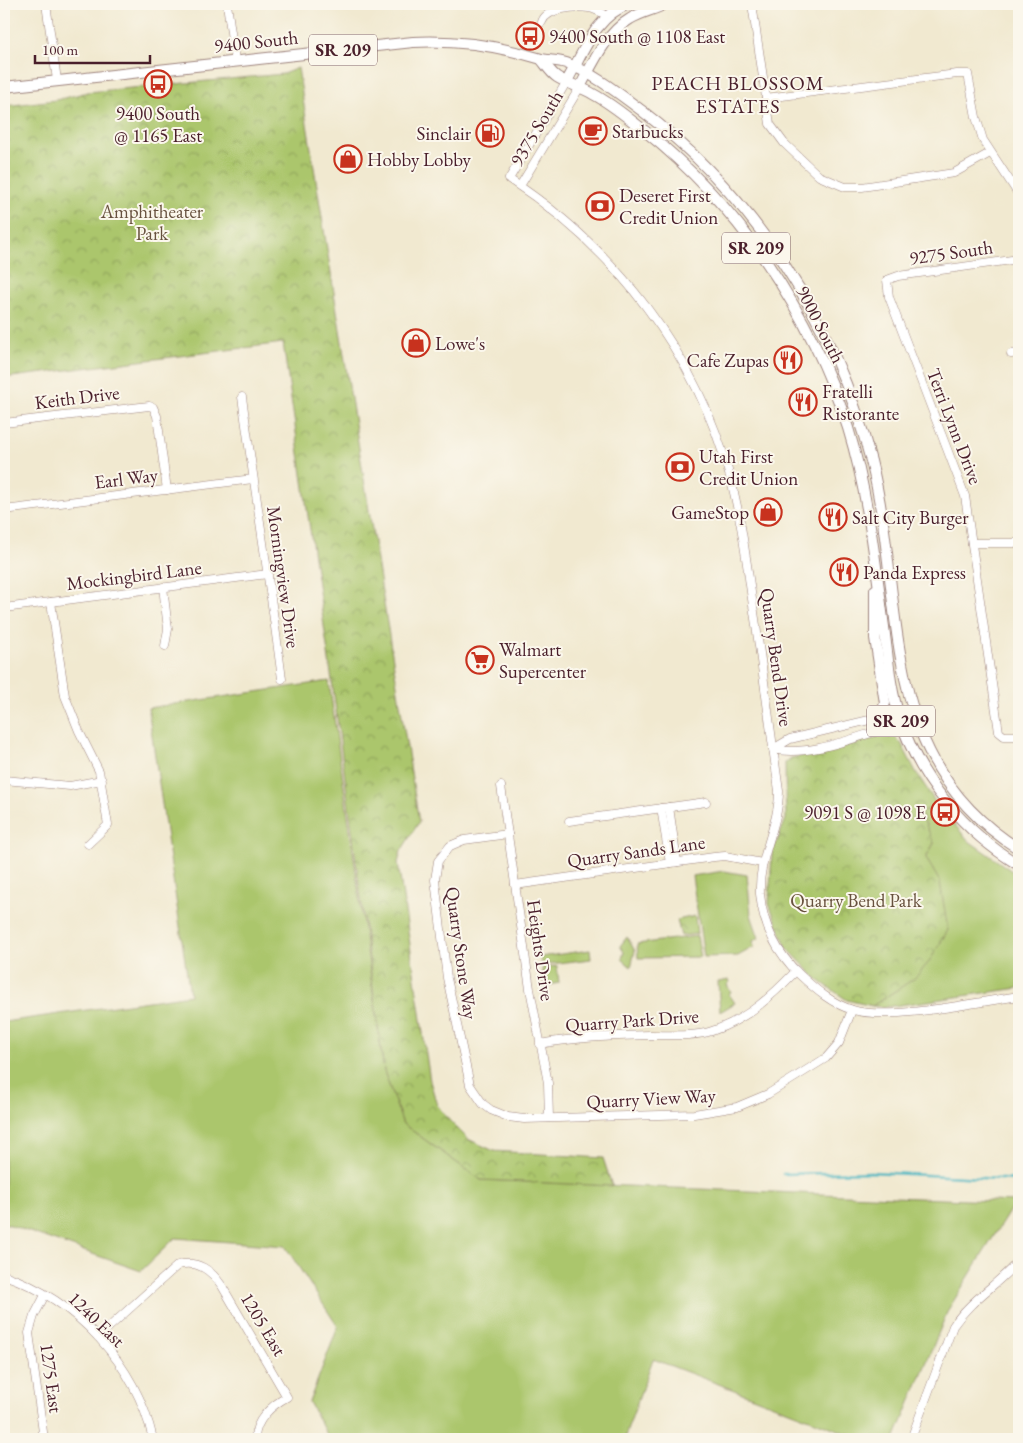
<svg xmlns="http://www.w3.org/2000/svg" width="1023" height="1443" font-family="'EB Garamond',serif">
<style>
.grass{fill:#abc66c;stroke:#7a724c}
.park{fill:url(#park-crowns);stroke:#7a724c}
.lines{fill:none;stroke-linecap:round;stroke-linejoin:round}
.stream{stroke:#48b6c1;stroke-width:2.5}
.minor-casing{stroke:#9e847e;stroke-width:9}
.major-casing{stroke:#9e847e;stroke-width:12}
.minor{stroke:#fff;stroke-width:8}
.major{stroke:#fff;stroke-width:10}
.labels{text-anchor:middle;stroke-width:4;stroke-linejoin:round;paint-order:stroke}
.shield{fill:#fbf7ec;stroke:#7f6065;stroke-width:1}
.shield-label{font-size:18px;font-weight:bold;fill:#4a1f2b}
.poi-label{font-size:19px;fill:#4a1f2b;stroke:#fbf7ec;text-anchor:start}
.street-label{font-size:19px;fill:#4a1f2b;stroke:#fbf7ec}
.park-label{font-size:19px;fill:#67513e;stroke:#fbf7ec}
.neighbourhood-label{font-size:20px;letter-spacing:1px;fill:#4a1f2b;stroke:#fbf7ec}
</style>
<defs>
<pattern id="park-crowns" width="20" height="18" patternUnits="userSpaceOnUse" patternTransform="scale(1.25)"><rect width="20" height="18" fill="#abc66c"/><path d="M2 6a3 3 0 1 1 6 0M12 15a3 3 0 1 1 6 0" fill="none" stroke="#8da059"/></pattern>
</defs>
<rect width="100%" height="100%" fill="#fbf7ec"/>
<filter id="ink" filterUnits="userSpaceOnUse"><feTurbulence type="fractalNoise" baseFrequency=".02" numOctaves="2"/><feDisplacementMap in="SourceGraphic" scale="10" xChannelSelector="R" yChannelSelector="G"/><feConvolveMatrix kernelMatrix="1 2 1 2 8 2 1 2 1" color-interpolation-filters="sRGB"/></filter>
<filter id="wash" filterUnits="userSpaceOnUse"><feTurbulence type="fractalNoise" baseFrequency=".0096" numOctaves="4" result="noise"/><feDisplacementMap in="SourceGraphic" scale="20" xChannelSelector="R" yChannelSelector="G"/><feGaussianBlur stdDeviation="1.12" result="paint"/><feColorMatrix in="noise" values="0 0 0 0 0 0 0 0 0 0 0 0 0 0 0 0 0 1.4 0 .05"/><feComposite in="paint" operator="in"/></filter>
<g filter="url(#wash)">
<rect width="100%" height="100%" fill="#f1e9d0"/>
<g class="grass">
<polygon points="329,681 384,1071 403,1124 481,1180 1015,1202 948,1310 895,1439 862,1439 653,1359 624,1439 329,1439 309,1402 338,1327 285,1246 175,1238 141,1271 4,1223 4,1022 190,995 148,708"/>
<polygon points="938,806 969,841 1019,876 1019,988 886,1007 872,1006 898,989 926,858 934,843 920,812"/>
<polygon points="724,871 747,875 751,915 759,938 753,941 754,947 738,956 704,957 692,876"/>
<polygon points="697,936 701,957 638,958 637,944"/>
<polygon points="627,937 635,951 631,967 622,959 624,952 620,946"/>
<polygon points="590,950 591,959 542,965 540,957"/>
<polygon points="557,966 559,983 545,986 542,967"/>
<polygon points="729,980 730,982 727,985 731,992 729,994 735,1003 720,1012 718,982"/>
</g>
<g class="park">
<polygon points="298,68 419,822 401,851 398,863 430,1081 437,1105 449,1120 468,1139 494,1151 603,1158 612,1186 481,1180 403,1124 384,1071 332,681 283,343 4,378 4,106 56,100 88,92 283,74"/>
<polygon points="883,735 893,735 901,743 916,772 938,806 920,812 934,843 926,858 940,882 948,930 929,962 915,978 872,1006 847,1000 818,980 787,948 769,904 772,853 786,819 785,763 791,758 832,750"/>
<polygon points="695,916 697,934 681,936 677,920"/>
</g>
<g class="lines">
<polyline class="stream" points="783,1174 871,1172 1019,1180"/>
</g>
</g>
<g filter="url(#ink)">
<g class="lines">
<g class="minor-casing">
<g id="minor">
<polyline points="46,4 57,80"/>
<polyline points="227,4 235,61"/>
<polyline points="752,4 770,124 784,143 819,176 845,187 862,187 954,173 990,153"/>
<path d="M542,22C546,8 576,6 589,8C596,9 602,13 608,16"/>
<path d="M567,81L509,179C615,248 697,354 730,477C741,517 746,558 752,599C762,663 770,727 779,791C779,827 758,856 760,894C763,926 777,953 800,975C815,989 832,1004 853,1010C890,1021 978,1002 1019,996"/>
<polyline points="766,98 957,74 968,74 976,117 983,140 1019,195"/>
<polyline points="520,186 580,87"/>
<polyline points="1019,259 898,276 887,280 889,297 965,496 999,732 1004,736 1019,736"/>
<polyline points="1011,354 1019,353"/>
<path d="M242,397C255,491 270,585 282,679"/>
<polyline points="4,423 149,406 153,407 157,416 167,490"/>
<polyline points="4,510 253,479"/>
<polyline points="972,543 1019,543"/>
<polyline points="163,587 168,629 165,646"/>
<polyline points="51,602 65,696 79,731 99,771 108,825 88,844"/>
<polyline points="4,608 268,574"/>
<path d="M890,715L899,717L893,724L884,729C850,739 808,757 773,749L790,739Z"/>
<polyline points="4,780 70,786 102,780"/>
<polyline points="501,786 530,989 548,1083 549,1118"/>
<polyline points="669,807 677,862"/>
<polyline points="661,808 670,863"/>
<polyline points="569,821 706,802"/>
<polyline points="508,834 464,840 450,846 438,861 435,880 447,978 470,1085 483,1104 491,1110 508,1117 524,1119 694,1114 737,1107 768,1094 826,1058 839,1043 852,1010"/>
<polyline points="515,885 714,857 725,856 762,863"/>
<path d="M540,1044C577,1037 614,1036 651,1035C671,1035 693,1037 712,1031C746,1020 772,996 796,971"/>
<path d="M4,1275C76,1300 136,1364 153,1439"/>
<path d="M98,1337L178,1265C198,1260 211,1270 222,1286L287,1397C272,1405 255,1420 255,1439"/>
<polyline points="44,1439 29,1333 34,1316 45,1295"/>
<path d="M911,1439L953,1326C971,1299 999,1284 1019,1260"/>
</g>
</g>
<g class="major-casing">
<g id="major">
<path d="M541,59C546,65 551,73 557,77C568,84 582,87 593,94C612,104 628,118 645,131C740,207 811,313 848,428C868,493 875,560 884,627C888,658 890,689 900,719C920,780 964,832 1019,865"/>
<path d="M567,81C583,53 596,15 629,4"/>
<path d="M4,87L413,42C457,40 496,45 538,58C547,61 557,60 566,63C593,73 618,93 641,110C755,197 835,322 871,461C907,603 874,759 1019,849"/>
<path d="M580,87C593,63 606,33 630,19C641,12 654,10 665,4"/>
<polyline points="875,590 875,638 885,703 881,716"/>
</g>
</g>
<use href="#minor" class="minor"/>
<use href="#major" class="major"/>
</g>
</g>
<defs>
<g id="bus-ring" transform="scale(1.4375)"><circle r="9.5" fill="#fbf7ec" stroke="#c8321e" stroke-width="1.5"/><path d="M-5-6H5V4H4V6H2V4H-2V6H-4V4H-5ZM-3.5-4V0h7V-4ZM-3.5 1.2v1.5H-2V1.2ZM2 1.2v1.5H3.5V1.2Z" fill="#c8321e"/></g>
<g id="cafe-ring" transform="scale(1.4375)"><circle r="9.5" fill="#fbf7ec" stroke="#c8321e" stroke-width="1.5"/><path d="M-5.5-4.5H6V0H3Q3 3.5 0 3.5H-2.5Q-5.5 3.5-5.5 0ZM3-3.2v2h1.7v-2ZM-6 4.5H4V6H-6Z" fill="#c8321e"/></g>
<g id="fuel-ring" transform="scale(1.4375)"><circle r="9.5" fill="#fbf7ec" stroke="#c8321e" stroke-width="1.5"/><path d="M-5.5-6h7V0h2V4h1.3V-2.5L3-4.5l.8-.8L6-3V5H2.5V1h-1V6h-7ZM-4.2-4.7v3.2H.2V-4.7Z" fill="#c8321e"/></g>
<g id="shop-ring" transform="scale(1.4375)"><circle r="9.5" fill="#fbf7ec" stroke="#c8321e" stroke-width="1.5"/><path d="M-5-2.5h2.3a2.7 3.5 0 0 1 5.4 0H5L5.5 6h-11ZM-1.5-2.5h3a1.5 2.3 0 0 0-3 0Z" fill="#c8321e"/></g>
<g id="bank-ring" transform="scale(1.4375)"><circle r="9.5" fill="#fbf7ec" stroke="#c8321e" stroke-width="1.5"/><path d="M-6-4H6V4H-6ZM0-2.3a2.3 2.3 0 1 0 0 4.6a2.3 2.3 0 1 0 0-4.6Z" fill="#c8321e"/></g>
<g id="restaurant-ring" transform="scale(1.4375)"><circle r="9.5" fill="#fbf7ec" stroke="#c8321e" stroke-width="1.5"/><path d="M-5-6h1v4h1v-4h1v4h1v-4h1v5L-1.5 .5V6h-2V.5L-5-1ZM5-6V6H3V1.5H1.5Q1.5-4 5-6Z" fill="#c8321e"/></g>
<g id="supermarket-ring" transform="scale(1.4375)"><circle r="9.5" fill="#fbf7ec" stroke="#c8321e" stroke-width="1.5"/><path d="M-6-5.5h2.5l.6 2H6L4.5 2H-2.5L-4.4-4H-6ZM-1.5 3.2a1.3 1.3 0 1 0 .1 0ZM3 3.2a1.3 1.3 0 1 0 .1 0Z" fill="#c8321e"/></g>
</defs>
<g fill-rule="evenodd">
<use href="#bus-ring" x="530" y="36"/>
<use href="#bus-ring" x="158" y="84"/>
<use href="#cafe-ring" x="593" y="131"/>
<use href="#fuel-ring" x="490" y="133"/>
<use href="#shop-ring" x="348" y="159"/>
<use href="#bank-ring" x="600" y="206"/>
<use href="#shop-ring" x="416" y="343"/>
<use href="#restaurant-ring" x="788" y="360"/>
<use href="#restaurant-ring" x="803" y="402"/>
<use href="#bank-ring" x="680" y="467"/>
<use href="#shop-ring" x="768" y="512"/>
<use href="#restaurant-ring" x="833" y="517"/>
<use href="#restaurant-ring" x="844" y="572"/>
<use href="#supermarket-ring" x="480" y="660"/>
<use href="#bus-ring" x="945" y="812"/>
</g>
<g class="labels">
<g class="shield">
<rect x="309" y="34.5" width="68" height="31" rx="4"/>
<rect x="722" y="232.5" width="68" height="31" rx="4"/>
<rect x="867" y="705.5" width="68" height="31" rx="4"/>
</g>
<g class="shield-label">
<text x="343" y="56">SR 209</text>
<text x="756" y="254">SR 209</text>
<text x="901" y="727">SR 209</text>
</g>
<g class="poi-label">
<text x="549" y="43">9400 South @ 1108 East</text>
<text x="158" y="120" text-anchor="middle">9400 South<tspan x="158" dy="22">@ 1165 East</tspan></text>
<text x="612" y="138">Starbucks</text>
<text x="471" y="140" text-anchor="end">Sinclair</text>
<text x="367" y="166">Hobby Lobby</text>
<text x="619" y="202">Deseret First<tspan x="619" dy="22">Credit Union</tspan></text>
<text x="435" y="350">Lowe's</text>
<text x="769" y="367" text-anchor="end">Cafe Zupas</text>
<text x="822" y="398">Fratelli<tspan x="822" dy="22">Ristorante</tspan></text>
<text x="699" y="463">Utah First<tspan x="699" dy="22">Credit Union</tspan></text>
<text x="749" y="519" text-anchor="end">GameStop</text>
<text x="852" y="524">Salt City Burger</text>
<text x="863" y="579">Panda Express</text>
<text x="499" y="656">Walmart<tspan x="499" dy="22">Supercenter</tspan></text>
<text x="926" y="819" text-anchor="end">9091 S @ 1098 E</text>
</g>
<g class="street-label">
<text transform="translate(256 41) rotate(-6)" y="7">9400 South</text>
<text transform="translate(536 128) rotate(-59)" y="7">9375 South</text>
<text transform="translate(951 252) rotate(-8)" y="7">9275 South</text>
<text transform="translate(821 324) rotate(63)" y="7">9000 South</text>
<text transform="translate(77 397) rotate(-7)" y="7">Keith Drive</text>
<text transform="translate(955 426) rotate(69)" y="7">Terri Lynn Drive</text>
<text transform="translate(126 478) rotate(-7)" y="7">Earl Way</text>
<text transform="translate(134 575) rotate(-7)" y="7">Mockingbird Lane</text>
<text transform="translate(284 577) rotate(82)" y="7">Morningview Drive</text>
<text transform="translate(777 657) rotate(82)" y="7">Quarry Bend Drive</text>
<text transform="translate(636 851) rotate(-8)" y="7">Quarry Sands Lane</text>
<text transform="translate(541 950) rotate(82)" y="7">Heights Drive</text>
<text transform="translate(462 953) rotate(82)" y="7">Quarry Stone Way</text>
<text transform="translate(632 1020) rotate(-4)" y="7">Quarry Park Drive</text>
<text transform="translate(651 1098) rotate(-3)" y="7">Quarry View Way</text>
<text transform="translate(97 1319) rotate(44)" y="7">1240 East</text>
<text transform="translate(264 1324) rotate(59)" y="7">1205 East</text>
<text transform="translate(52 1378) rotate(82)" y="7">1275 East</text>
</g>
<g class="park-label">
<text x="152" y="218">Amphitheater<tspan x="152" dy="22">Park</tspan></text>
<text x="856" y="907">Quarry Bend Park</text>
</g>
<g class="neighbourhood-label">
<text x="738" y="90">PEACH BLOSSOM<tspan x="738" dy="23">ESTATES</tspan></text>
</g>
</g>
<rect width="1023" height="1443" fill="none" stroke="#fbf7ec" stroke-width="20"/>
<path d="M35 55v8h115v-8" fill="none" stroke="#4a1f2b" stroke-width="2.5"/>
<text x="42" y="55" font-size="15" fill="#4a1f2b" stroke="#fbf7ec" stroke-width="4" paint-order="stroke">100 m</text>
</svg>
